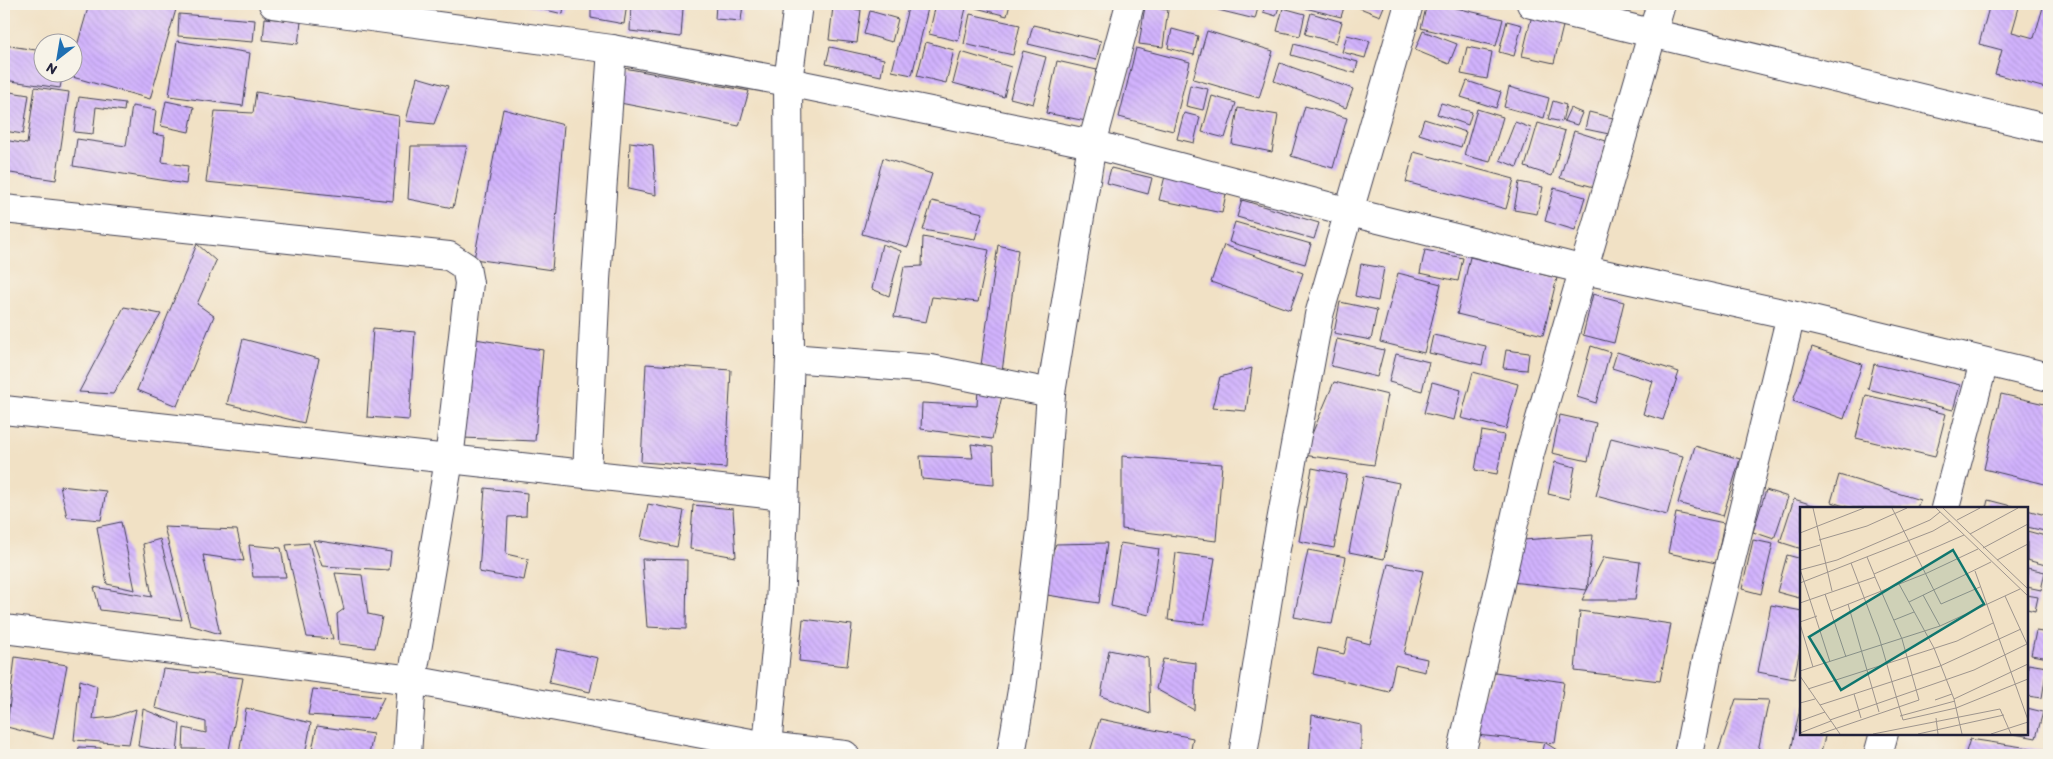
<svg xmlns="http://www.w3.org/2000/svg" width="2053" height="759" font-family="Itim,sans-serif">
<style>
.building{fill:url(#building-back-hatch)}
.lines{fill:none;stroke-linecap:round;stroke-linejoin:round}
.minor-casing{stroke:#413f50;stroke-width:30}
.tertiary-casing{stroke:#413f50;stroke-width:30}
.minor{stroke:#fff;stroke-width:28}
.tertiary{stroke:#fff;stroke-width:28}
.inset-road{fill:none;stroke:#9e958e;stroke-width:1}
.view{fill:#0f766e;fill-opacity:0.15;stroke:#0f766e;stroke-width:2.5}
.inset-edge{fill:none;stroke:#22223b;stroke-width:2.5}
</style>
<defs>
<pattern id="building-back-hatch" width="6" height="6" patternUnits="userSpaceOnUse" patternTransform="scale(1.25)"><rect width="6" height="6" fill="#d1b2fd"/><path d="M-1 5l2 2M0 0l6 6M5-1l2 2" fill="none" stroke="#b399da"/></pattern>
</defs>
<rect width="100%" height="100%" fill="#f7f3e8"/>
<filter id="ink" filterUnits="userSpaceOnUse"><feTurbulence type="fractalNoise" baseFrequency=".02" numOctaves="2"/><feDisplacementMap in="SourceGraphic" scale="10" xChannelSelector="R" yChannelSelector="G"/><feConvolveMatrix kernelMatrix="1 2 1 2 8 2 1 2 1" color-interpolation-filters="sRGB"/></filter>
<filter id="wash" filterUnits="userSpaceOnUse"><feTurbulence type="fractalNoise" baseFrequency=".0096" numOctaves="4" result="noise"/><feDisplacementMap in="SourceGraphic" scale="20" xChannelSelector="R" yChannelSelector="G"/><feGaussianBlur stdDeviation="1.12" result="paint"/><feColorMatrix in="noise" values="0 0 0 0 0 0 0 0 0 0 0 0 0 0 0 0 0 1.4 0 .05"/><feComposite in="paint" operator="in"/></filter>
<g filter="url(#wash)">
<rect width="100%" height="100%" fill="#f1e1c5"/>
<g id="blocks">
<g class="building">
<polygon points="520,4 564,4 563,14"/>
<polygon points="591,4 627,4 624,24 591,18"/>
<polygon points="631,4 683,8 681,37 630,31"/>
<polygon points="716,4 743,4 741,21 715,19"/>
<polygon points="909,4 929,4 912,75 892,71"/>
<polygon points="936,4 967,4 958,41 929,34"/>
<polygon points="977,4 1010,4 1007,16 976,8"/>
<polygon points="1219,4 1259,4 1255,19 1218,10"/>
<polygon points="1266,4 1280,4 1276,16 1263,12"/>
<polygon points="1289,4 1345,4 1341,17"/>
<polygon points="1350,4 1385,4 1380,16"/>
<polygon points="1427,4 1439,4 1503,19 1496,46 1421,28"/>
<polygon points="1990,4 2020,4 2012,32 2034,38 2044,4 2049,4 2049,89 1995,74 2002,50 1979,44"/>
<polygon points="177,6 150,99 69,76 70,72 72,72 72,63 88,8"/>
<polygon points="1145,6 1168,10 1163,47 1139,44"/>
<polygon points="833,7 861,10 857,43 829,40"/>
<polygon points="1283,8 1305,14 1300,36 1277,31"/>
<polygon points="870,11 898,19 892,42 864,34"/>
<polygon points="1311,13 1342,22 1336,43 1305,34"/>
<polygon points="179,14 255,20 253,42 178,36"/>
<polygon points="970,14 1020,25 1013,55 964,44"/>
<polygon points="1532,15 1564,22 1554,63 1522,56"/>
<polygon points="265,18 301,22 298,44 263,40"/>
<polygon points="1507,21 1522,25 1514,56 1499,52"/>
<polygon points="1033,25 1101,41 1096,60 1028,44"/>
<polygon points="1172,29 1198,36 1194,55 1168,48"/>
<polygon points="1207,31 1273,51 1259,98 1193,79"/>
<polygon points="1423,31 1457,44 1449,64 1415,50"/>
<polygon points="1347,35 1370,41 1365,58 1342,52"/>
<polygon points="177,41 250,53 243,106 169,96"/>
<polygon points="926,42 954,50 946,83 917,76"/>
<polygon points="1294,44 1358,62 1355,73 1291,55"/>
<polygon points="4,45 42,51 42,72 63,72 60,88 4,80"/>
<polygon points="830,47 884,59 881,76 826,64"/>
<polygon points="1467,47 1492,52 1487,79 1461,74"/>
<polygon points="1136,48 1190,62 1173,131 1119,117"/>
<polygon points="1023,51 1046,57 1033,104 1010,98"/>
<polygon points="961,52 1011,67 1004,97 953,83"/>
<polygon points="1057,61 1097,70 1086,121 1046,113"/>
<polygon points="1280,63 1353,89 1346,108 1274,81"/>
<polygon points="624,68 749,91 739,126 620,103"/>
<polygon points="417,77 448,86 434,124 406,121"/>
<polygon points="1467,81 1501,92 1496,108 1461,97"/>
<polygon points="1190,85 1208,89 1203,110 1186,106"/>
<polygon points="35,87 69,92 56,180 4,172 4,140 27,144"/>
<polygon points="1509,87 1549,98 1544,118 1504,107"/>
<polygon points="4,91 29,95 23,134 4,131"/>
<polygon points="256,92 399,116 393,201 206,182 215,111 253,113"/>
<polygon points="1212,96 1236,103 1225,138 1202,132"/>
<polygon points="79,97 125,103 124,111 96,107 93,134 74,132"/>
<polygon points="166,101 194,107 189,132 161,126"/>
<polygon points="1553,101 1566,105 1562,122 1548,119"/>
<polygon points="1441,103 1472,112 1468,125 1437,114"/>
<polygon points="132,106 156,110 153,134 165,136 162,162 188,166 186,184 73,166 77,139 126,146"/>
<polygon points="1305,106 1347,118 1333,168 1291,156"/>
<polygon points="1238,108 1278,115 1272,152 1232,144"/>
<polygon points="1570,108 1582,113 1577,125 1564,121"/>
<polygon points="503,109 564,125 552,270 474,259"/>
<polygon points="1477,109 1503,117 1490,162 1464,155"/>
<polygon points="1589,112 1613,118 1609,134 1585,129"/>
<polygon points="1184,113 1200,117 1194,143 1177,139"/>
<polygon points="1424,119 1466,132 1461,147 1419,134"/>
<polygon points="1515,122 1531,128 1517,167 1500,160"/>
<polygon points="1538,123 1565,131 1552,176 1525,167"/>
<polygon points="1574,131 1606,141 1594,187 1560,178"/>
<polygon points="630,142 653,145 656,195 628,189"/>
<polygon points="411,146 467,146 453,208 408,199"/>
<polygon points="1414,152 1514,179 1506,209 1406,182"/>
<polygon points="883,158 932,174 908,247 862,234"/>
<polygon points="1111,168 1152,178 1148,194 1107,183"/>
<polygon points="1165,176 1227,189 1222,213 1159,200"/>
<polygon points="1519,182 1543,187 1537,214 1514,210"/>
<polygon points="1554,188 1585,197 1575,230 1545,221"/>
<polygon points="1242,200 1319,223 1314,239 1237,217"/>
<polygon points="932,201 983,213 975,239 923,230"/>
<polygon points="1235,222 1311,244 1305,264 1229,242"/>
<polygon points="923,237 989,250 978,302 932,297 926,322 894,317 904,267 922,266"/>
<polygon points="197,244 216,261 197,304 214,316 177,406 137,390"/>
<polygon points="882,244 901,251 889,296 872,289"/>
<polygon points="998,245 1018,250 1002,372 981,365"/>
<polygon points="1224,245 1303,273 1290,310 1211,282"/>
<polygon points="1425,250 1463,258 1458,281 1420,273"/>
<polygon points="1470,257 1557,278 1543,335 1457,314"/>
<polygon points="1361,264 1384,268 1378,301 1355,296"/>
<polygon points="1398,273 1441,284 1424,353 1380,342"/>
<polygon points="1593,294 1624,302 1614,343 1583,335"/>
<polygon points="1340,302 1377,310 1371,340 1334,333"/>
<polygon points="124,307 161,314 113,394 79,392"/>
<polygon points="373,328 415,332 409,420 367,417"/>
<polygon points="1433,335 1486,346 1482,365 1429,353"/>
<polygon points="469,338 543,350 535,441 463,438"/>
<polygon points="243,339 319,359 304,423 227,404"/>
<polygon points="1337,339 1384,350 1377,377 1331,366"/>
<polygon points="1591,346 1610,352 1596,403 1577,397"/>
<polygon points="1812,347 1862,364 1844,419 1793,401"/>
<polygon points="1506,350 1529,353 1527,370 1503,368"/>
<polygon points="1617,352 1679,372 1663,420 1643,414 1653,381 1612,368"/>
<polygon points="1396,354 1429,362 1422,391 1389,382"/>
<polygon points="646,364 731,370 726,468 641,462"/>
<polygon points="1874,364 1960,385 1953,410 1868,389"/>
<polygon points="1252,368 1246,411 1212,408 1220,377"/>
<polygon points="1473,372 1518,384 1506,429 1461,418"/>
<polygon points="1334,382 1388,395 1374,465 1303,455"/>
<polygon points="1432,382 1461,390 1454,420 1424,413"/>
<polygon points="978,389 1002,396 992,439 921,429 922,403 977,406"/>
<polygon points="2001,394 2049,405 2049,485 1984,469"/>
<polygon points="1866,395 1946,414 1935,457 1856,438"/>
<polygon points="1560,415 1596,423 1588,461 1552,453"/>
<polygon points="1482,431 1504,435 1497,474 1475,470"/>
<polygon points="1611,438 1683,456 1667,515 1596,496"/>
<polygon points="971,444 993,447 994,485 922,479 920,456 973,458"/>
<polygon points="1695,446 1740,459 1723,516 1678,503"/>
<polygon points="1122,456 1222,464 1216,541 1122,529"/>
<polygon points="1555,462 1575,467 1569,499 1548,494"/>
<polygon points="1312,468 1347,475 1334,548 1299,541"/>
<polygon points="1839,475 1920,500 1917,508 1851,508 1831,502"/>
<polygon points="1364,476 1399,483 1384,559 1349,552"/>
<polygon points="60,486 106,491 101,520 67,517"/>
<polygon points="485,488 527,493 526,516 508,517 506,554 528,559 524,580 479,572"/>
<polygon points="1766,490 1788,497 1774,539 1753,532"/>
<polygon points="1794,499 1819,507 1802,508 1802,549 1780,542"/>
<polygon points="1988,500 2015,507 2015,508 1986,508"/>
<polygon points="648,504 684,511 677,547 641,539"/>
<polygon points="693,505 733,509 736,557 690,549"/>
<polygon points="2027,510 2049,516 2049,532 2027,527"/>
<polygon points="1676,513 1724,523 1716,563 1668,553"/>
<polygon points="121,522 135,590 107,584 97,527"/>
<polygon points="164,527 237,530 244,561 203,555 220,634 190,625"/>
<polygon points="2027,531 2049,537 2049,566 2027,560"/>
<polygon points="1593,535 1587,590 1604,557 1640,562 1635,600 1582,600 1587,590 1501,581 1523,540"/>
<polygon points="160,539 182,620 100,610 94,587 152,597 143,544"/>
<polygon points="313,540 391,552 389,570 322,566"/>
<polygon points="1753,540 1773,544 1761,594 1742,589"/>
<polygon points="309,543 333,639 307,637 286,545"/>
<polygon points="1107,543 1099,603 1034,593 1056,544"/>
<polygon points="1120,543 1159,549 1149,615 1111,606"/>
<polygon points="249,545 281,548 286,577 253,577"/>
<polygon points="1308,550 1346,557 1332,624 1294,617"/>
<polygon points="1176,553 1215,558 1204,624 1168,620"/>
<polygon points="1787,555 1802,559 1802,588 1799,598 1777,592"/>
<polygon points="642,559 687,560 686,629 647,627"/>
<polygon points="1388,564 1423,571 1404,654 1427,659 1425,672 1395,665 1389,692 1313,674 1318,648 1344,654 1348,638 1370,644"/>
<polygon points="2027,568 2045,572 2041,590 2027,587"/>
<polygon points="335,573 362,575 368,614 382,617 375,648 339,644 337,614 344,609"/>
<polygon points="2027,595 2038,597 2035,611 2027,609"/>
<polygon points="1771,605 1802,611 1802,639 1794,679 1758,672"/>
<polygon points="1580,611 1671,624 1660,681 1575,671"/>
<polygon points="803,619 852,625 847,666 799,661"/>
<polygon points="2036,631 2049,633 2049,658 2031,655"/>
<polygon points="557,649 598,658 590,692 549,683"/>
<polygon points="1109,650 1148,658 1150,714 1101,696"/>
<polygon points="15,657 67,665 53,739 7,727"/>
<polygon points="1163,659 1196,663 1194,710 1156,689"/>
<polygon points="2028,664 2047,667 2042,698 2027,696"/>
<polygon points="163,669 243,678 228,755 205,755 205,749 183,749 184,728 206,733 206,722 155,708"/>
<polygon points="1495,672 1564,682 1555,743 1544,742 1565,755 1541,755 1544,742 1466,734"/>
<polygon points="80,680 97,686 93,719 113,717 136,709 129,744 74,740"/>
<polygon points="313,689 384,697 373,719 308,715"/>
<polygon points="1736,699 1769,700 1757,755 1717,755"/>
<polygon points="1801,704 1802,733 1826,733 1820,755 1790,755"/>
<polygon points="246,708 311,723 305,755 239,755"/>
<polygon points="2027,708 2043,712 2036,738 2015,734 2027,733"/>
<polygon points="143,709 180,724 177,753 138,746"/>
<polygon points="1312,715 1361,725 1361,755 1309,753"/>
<polygon points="1100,719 1193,738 1190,755 1089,755"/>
<polygon points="317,726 373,734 369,755 311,755"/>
<polygon points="1970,739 2049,751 2049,755 1965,755"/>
<polygon points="79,747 101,748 101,755 78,755"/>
</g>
</g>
</g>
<g filter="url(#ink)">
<use href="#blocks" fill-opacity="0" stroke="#413f50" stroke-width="1"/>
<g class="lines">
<g class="minor-casing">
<g id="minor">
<polyline points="1531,4 2049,129"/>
<polyline points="4,209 430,254 449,256 466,267 469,283 449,460 412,680 407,755"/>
<polyline points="790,358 931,369 1051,393"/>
<polyline points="4,410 784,496"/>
<polyline points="587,474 596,280 612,49"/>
<polyline points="1945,508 1984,362"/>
<polyline points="4,629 412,680 767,746 845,755"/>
<polyline points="767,746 780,607 790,358 788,82 798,4"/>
<polyline points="1011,755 1022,690 1042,523 1051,393 1092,144 1130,4"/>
<polyline points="1243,755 1275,554 1319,315 1409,4"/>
<polyline points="1461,755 1530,453 1661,4"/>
<polyline points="1688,755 1708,654 1791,315"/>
<polyline points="1878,755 1884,733"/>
</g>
</g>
<g class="tertiary-casing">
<polyline id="tertiary" points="273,4 612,49 788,82 1092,144 1350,212 1585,270 1791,315 2049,377"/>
</g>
<use href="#minor" class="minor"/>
<use href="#tertiary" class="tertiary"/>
</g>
</g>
<g transform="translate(1800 507)">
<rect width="228" height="228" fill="#f1e1c5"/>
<path class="inset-road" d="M13,1L32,84M92,1L141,97L180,80M136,1L228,89M143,1L228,82M157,13L180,1M0,26L64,1M170,27L218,1M19,33L67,19L107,1M183,41L228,17M0,44L20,38M67,50L74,67M197,53L228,37M51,56L79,130L103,213L156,201L228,172M0,62L30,155M0,63L37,53L130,13L140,5M175,64L228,213M0,76L133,24L150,14M99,77L134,141L154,192L162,227M25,87L46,150M123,88L140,119M109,95L191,55M0,96L75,70L74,67L164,28M48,97L79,205M31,104L127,66L178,42M94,113L114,105M0,115L17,109M0,117L13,160M0,164L140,119L220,82M0,169L40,227M8,182L157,134L193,116M54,187L61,211M154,192L228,157M135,193L152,187M0,196L15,192M20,198L140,159L221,122M100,209L155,194M136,211L138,227M30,213L174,163L227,137L205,89M0,214L25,205M0,226L31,214M20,227L119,193L102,132L75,70M73,227L200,202L211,227M118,227L204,208M191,227L228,215"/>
<path class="view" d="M153,43L184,97L41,183L9,130Z"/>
<rect width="228" height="228" class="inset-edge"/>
</g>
<rect width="2053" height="759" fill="none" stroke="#f7f3e8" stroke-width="20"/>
<g transform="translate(58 58) rotate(211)"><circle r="24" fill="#f7f3e8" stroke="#a29fa3"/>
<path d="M0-4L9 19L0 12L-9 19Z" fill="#1f6fb2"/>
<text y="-8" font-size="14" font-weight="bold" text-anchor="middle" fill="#22223b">N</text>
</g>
</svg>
